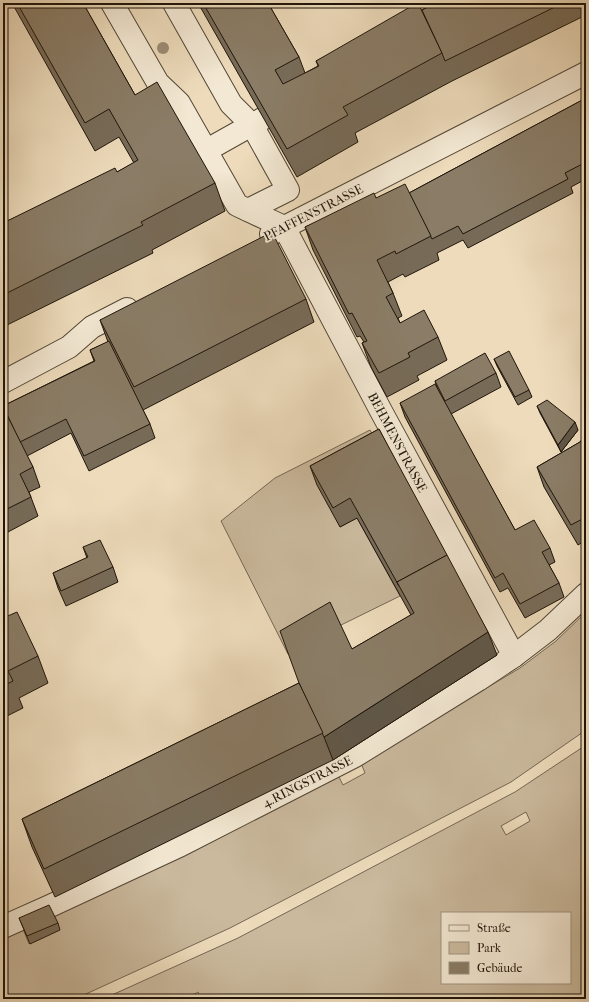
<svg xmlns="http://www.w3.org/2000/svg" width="589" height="1002" font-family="'IM FELL French Canon',serif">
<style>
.green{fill:#cab99d;stroke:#746754;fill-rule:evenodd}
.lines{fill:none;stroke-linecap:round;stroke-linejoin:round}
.street-casing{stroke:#524636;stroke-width:24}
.street{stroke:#f3e8d3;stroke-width:22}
.tree{fill:#9d8d76}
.wall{fill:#776b58;stroke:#1f150a}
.shaded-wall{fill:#615747;stroke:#1f150a}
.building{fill:#8a7c66;stroke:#1f150a}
.labels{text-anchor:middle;stroke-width:3.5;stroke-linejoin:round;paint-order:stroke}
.street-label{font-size:13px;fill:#1f150a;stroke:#f3e8d3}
</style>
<rect width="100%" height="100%" fill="#eddbbb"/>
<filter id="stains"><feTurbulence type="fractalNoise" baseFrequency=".005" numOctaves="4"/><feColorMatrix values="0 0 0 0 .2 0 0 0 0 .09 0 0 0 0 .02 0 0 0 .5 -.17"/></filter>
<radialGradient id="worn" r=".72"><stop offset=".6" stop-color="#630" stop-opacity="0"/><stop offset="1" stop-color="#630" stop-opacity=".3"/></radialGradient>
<g class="green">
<polygon points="370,430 382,451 340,527 357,518 400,596 339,626 288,654 221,521 275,478"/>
<polygon points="586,612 586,730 511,782 230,928 75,999 3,999 3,936 23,929 29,944 54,915 338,775 343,785 365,773 361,763 520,668 556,641"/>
<path d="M586,745V999H201L198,992L186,999H103L238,938L515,792ZM526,812L530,821L506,835L501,826ZM442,913H570V983H442Z"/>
</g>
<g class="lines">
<g class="street-casing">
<g id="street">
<polyline points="112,3 158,83 179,103 237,205 284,227 381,411 514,656"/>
<polyline points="174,3 231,104 252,125 288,190 248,210"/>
<polyline points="207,150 264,118"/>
<polyline points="271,234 586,73"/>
<polyline points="3,382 69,347 92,327 127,309"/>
<polyline points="3,927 50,906 181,845 355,756 478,680 514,656 548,630 586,594"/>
</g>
</g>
<use href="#street" class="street"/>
</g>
<circle class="tree" cx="163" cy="48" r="6"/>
<g class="wall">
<polygon points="12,3 83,3 135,95 215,183 225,211 152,250 153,253 3,327 3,223 117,172 134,163 119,137 95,151"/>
<polygon points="198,3 268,3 299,57 305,73 318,66 316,61 436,3 586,3 586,15 452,81 355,133 358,142 297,177"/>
<polygon points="586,98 586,179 571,187 573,193 468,248 463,240 437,253 439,260 405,277 403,274 388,282 393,293 402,316 398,318 400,323 438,337 447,360 417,376 419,380 387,397 371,367 362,343 364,342 360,336 357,337 313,250 305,227 376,198 409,193"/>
<polygon points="306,299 314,322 143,410 150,424 155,438 89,471 71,433 27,456 33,467 40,487 29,492 38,516 8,532 3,522 3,406 94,361 90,350 108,342 100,320"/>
<polygon points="494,359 529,390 532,397 518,405 497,366"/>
<polygon points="496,373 501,387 451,414 515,530 550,548 555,562 549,565 559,583 564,597 525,618 508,588 500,592 405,417 400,403 437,388 435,381"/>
<polygon points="537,406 578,430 561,452 540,413"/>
<polygon points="379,429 497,655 333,760 55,897 32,847 22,819 299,683 352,649 411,615 357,518 340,527 317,485 310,466"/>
<polygon points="586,435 586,540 578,545 544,487 537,467 580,442"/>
<polygon points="83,547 113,567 118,582 66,606 58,588 53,573 87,558"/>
<polygon points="3,618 38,656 48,683 19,698 23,708 3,718"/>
<polygon points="19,918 58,923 60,930 30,944"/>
</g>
<g class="shaded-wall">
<polygon points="575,422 578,430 561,452 558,445"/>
<polygon points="488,632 497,655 333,760 324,737"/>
</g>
<g class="building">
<polygon points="17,3 83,3 135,95 157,82 215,183 141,222 143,225 3,295 3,223 115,168 117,172 138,160 109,109 85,123"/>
<polygon points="203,3 268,3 299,57 275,70 283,84 319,66 316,61 417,3 418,3 442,53 343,107 348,115 287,149"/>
<polygon points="436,3 563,3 445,61 442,53 422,10"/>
<polygon points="586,98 586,162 565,173 568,179 463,234 458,226 432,239 409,193"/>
<polygon points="405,184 431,236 396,254 395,251 377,260 393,293 386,297 400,323 424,310 438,337 408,353 410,357 379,373 362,343 367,341 352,313 349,314 305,227 374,193 376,198"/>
<polygon points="272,232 306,299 134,387 100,320"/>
<polygon points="109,341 150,424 84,456 66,419 20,442 3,406 95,361 90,350"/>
<polygon points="509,351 529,390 515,397 494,359"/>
<polygon points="485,353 496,373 445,401 435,381"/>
<polygon points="435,384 515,530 534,520 550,548 542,552 559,583 520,604 503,573 495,578 400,403"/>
<polygon points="547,400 575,422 558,445 537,406"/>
<polygon points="3,407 33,467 20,474 31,497 3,511"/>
<polygon points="379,429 447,555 397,582 399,586 350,498 333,508 310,466"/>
<polygon points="586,435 586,517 571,525 537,467 580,442"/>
<polygon points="100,540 113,567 61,591 53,573 88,557 83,547"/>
<polygon points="447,555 488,632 324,737 299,683 280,631 330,602 352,649 414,613 397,582"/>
<polygon points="17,612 38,656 8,671 13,681 3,686 3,618"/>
<polygon points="299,683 323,733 44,869 22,819"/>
<polygon points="49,905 58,923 27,936 19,918"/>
</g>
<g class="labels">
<g class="street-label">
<text transform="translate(313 212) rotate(-27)" y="5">PFAFFENSTRASSE</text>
<text transform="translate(398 442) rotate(62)" y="5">BEHMENSTRASSE</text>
<text transform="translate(307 781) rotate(-27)" y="5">4.RINGSTRASSE</text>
</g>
</g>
<rect width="589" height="1002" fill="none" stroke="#eddbbb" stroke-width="16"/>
<rect x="4" y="4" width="581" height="994" fill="none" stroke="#1f150a" stroke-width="2"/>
<rect x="8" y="8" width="573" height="986" fill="none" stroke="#1f150a"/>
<rect x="441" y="912" width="130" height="72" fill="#f3e8d3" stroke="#9e9483"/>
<rect x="449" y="925" width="20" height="6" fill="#f3e8d3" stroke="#9e9483"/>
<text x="477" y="932" font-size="12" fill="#1f150a">Straße</text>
<rect x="449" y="942" width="20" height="12" fill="#cab99d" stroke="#9e9483"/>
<text x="477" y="952" font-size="12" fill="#1f150a">Park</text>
<rect x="449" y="962" width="20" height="12" fill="#8a7c66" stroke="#9e9483"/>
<text x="477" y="972" font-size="12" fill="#1f150a">Gebäude</text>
<rect width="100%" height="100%" filter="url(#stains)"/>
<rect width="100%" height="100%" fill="url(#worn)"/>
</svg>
